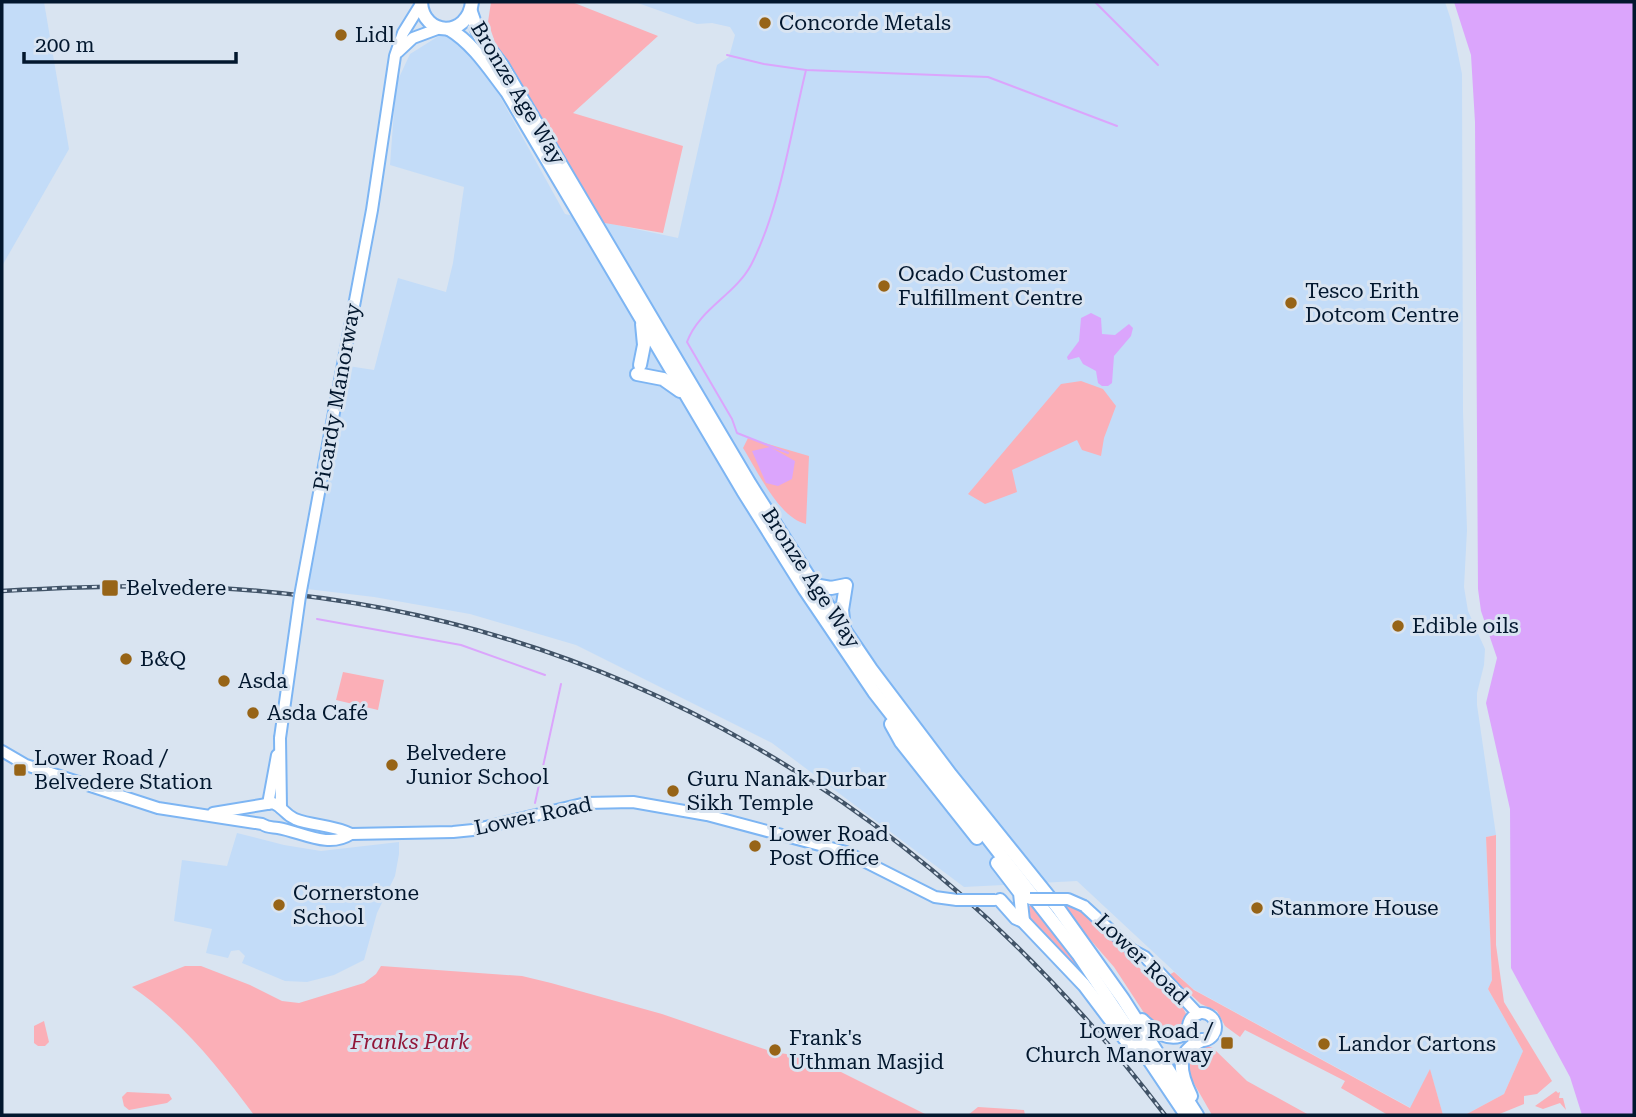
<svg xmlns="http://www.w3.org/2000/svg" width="1636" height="1117" font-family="'Roboto Serif',serif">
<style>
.built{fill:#c3dcf8}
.green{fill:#fbafb7}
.water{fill:#dba5fc}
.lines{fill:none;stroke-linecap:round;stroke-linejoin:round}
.stream{stroke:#dba5fc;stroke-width:2}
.secondary-casing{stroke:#7db5f3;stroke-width:14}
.primary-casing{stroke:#7db5f3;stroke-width:16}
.secondary{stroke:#fff;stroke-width:10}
.primary{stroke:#fff;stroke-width:12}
.rail-casing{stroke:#415367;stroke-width:4.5}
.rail{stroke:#d9e4f1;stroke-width:2;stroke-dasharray:5;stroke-linecap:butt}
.secondary-bridge-casing{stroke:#7db5f3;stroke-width:14;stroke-linecap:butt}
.secondary-bridge{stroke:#fff;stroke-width:10}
.poi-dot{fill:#976417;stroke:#d9e4f1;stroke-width:2.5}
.labels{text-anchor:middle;stroke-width:6;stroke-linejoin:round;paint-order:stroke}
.poi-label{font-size:21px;fill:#02172e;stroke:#d9e4f1;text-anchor:start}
.street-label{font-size:21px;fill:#02172e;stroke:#d9e4f1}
.park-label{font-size:21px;font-style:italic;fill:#921739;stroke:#d9e4f1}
</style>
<rect width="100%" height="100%" fill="#d9e4f1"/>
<g class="built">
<polygon points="2,2 44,2 69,149 2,266"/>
<polygon points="635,2 1445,2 1451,20 1462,74 1463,412 1467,530 1464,587 1468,611 1485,649 1484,665 1477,693 1477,705 1496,835 1486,837 1492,980 1488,989 1523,1051 1504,1094 1465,1115 1443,1115 1430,1070 1411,1108 1193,989 1077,881 964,887 772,743 576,645 470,614 374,597 307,589 348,366 374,370 398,278 446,292 453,263 464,187 390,165 396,84 410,54 442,34 477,55 565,214 678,238 717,65 729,57 735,35 730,27 712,23 697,24"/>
<polygon points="237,833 284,845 321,851 399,842 399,854 395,876 377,913 364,960 334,975 307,982 285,981 242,963 245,956 239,950 231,951 228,958 206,953 212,929 174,921 182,860 227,866"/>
</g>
<g class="green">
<polygon points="491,2 572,2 658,36 573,113 683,146 663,233 599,222 498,51 488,22"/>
<polygon points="1081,381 1103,389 1116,406 1104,438 1101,456 1082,450 1077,440 1012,470 1017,492 985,504 968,494 1061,384"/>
<path d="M748,438L809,456L806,524C779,518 757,470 743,448Z"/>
<polygon points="343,672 384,680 378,710 336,700"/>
<polygon points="1496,835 1496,945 1504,1002 1552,1081 1537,1094 1524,1096 1524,1104 1497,1115 1465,1115 1504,1094 1523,1051 1488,989 1492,980 1486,837"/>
<path d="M1066,904C1087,912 1103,926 1117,943C1123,950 1128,958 1135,964C1153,981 1179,994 1188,1018L1185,1027L1177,1031H1163L1150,1022L1114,967L1061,906Z"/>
<polygon points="1028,906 1036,906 1052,925 1124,1029 1086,978 1030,922"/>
<path d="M185,966H201L250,985L282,1001L299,1003L364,983L376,974L381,966L522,976L551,983L662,1014L773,1052L813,1058L927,1115H254C219,1068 182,1021 132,987Z"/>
<polygon points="1174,972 1194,990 1410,1108 1430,1069 1443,1115 1388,1115 1341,1088 1345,1081 1245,1030 1240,1037 1225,1026 1217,1011 1201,1004 1169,975"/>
<polygon points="44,1021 49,1042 45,1046 38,1046 34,1043 34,1026"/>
<polygon points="1204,1045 1213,1048 1247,1081 1309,1115 1212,1115 1188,1073 1190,1055"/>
<polygon points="1556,1091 1558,1093 1560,1092 1559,1098 1563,1098 1566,1110 1560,1103 1543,1109 1535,1106"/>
<polygon points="127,1092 169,1094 172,1099 167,1103 129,1110 124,1106 122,1097"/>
<polygon points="978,1107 1024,1110 1025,1115 968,1115"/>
</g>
<g class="water">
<polygon points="1454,2 1634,2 1634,1115 1582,1115 1570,1077 1511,968 1510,809 1486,703 1497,658 1481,611 1478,589 1475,122 1471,55"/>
<polygon points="1091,313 1101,318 1102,334 1115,335 1129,324 1133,328 1131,336 1114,356 1112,383 1108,386 1102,386 1098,383 1096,371 1083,364 1079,357 1068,360 1067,357 1079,341 1081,318"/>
<polygon points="770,447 795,461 792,479 778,486 766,483 752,451"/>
</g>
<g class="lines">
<g class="stream">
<polyline points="1095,2 1158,65"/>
<polyline points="727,55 764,64 806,70 988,77 1117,126"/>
<path d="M788,453L737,433L732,419L687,342C699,309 735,295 751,265C780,209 791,131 806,70"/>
<polyline points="317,619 461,645 545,675"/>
<polyline points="535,803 561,684"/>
</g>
<g class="secondary-casing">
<g id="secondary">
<polyline points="398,52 413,38 440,28"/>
<polyline points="326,455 372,210 395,56 403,33 421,4"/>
<polyline points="280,738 281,808"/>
<path d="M2,751L26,765L158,808L262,824C268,828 271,827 278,828C302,832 328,849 351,834L453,832L473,830L586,803L633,802L707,815L846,852L935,897L957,900"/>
<polyline points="268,804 277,755"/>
<path d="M213,813L273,803C283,807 284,814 295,819C313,826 334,825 351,834"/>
<polyline points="1084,906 1132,950 1145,957 1198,1014"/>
<circle cx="1202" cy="1027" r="14"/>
</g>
</g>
<g class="primary-casing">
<g id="primary">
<path d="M421,2C423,37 468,38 472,2"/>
<polyline points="471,12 479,35 502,65 750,484 814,585 871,669 951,775 1058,908 1123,999 1197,1115"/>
<path d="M449,29C473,43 490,70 507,92L743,491L805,590L874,692L1078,954L1186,1115"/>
<polyline points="640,365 644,345 642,324"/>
<polyline points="637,374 663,379 680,391"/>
<polyline points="814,585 831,588 846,585 842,610 844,628"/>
<polyline points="891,724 901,742 977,838"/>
<polyline points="997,863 1020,893 1023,921"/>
<polyline points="1000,900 1016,918 1023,921 1084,985 1137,1055"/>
<path d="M1142,1020C1153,1031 1170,1043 1186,1033L1188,1028"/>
<path d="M1191,1096C1180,1073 1174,1053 1202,1040"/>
</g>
</g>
<use href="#secondary" class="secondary"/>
<use href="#primary" class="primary"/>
<g class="rail-casing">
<path id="rail" d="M2,591C73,587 145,584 217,588C609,610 930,806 1165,1115"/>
</g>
<use href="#rail" class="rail"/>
<g class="secondary-bridge-casing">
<g id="secondary-bridge">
<polyline points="280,738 300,596 326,455"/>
<polyline points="1030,899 1068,899 1084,906"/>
<polyline points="957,900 995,900"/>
</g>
</g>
<use href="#secondary-bridge" class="secondary-bridge"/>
</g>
<g class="poi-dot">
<circle cx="765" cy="23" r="7"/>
<circle cx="341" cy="35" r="7"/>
<circle cx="884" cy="286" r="7"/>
<circle cx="1291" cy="303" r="7"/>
<rect x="101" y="579" width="18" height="18" rx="3.5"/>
<circle cx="1398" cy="626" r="7"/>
<circle cx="126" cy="659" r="7"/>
<circle cx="224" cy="681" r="7"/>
<circle cx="253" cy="713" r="7"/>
<circle cx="392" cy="765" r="7"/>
<rect x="13" y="763" width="14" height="14" rx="3.5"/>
<circle cx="673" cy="791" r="7"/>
<circle cx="755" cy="846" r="7"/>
<circle cx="279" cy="905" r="7"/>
<circle cx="1257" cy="908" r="7"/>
<rect x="1220" y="1036" width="14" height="14" rx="3.5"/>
<circle cx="1324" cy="1044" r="7"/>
<circle cx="775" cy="1050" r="7"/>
</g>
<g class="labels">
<g class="poi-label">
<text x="779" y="30">Concorde Metals</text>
<text x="355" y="42">Lidl</text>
<text x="898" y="281">Ocado Customer<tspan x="898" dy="24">Fulfillment Centre</tspan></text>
<text x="1305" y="298">Tesco Erith<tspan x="1305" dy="24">Dotcom Centre</tspan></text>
<text x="126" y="595">Belvedere</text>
<text x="1412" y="633">Edible oils</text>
<text x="140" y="666">B&amp;Q</text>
<text x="238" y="688">Asda</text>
<text x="267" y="720">Asda Café</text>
<text x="406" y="760">Belvedere<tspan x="406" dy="24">Junior School</tspan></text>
<text x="34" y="765">Lower Road /<tspan x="34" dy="24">Belvedere Station</tspan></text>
<text x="687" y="786">Guru Nanak Durbar<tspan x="687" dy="24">Sikh Temple</tspan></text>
<text x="769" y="841">Lower Road<tspan x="769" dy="24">Post Office</tspan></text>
<text x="293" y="900">Cornerstone<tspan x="293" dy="24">School</tspan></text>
<text x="1271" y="915">Stanmore House</text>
<text x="1213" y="1038" text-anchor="end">Lower Road /<tspan x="1213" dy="24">Church Manorway</tspan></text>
<text x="789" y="1045">Frank's<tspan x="789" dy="24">Uthman Masjid</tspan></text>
<text x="1338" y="1051">Landor Cartons</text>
</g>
<g class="street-label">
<text transform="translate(518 93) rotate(59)" y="7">Bronze Age Way</text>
<text transform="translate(337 397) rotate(-80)" y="7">Picardy Manorway</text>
<text transform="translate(811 578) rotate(57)" y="7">Bronze Age Way</text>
<text transform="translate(533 816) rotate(-12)" y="7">Lower Road</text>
<text transform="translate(1142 959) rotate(44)" y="7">Lower Road</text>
</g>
<g class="park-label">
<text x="410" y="1049">Franks Park</text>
</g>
</g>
<rect width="1636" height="1117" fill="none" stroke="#02172e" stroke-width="7"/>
<path d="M24 52v10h212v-10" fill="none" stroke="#02172e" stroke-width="3.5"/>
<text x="35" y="52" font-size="21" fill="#02172e" stroke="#d9e4f1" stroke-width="5" paint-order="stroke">200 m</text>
</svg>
